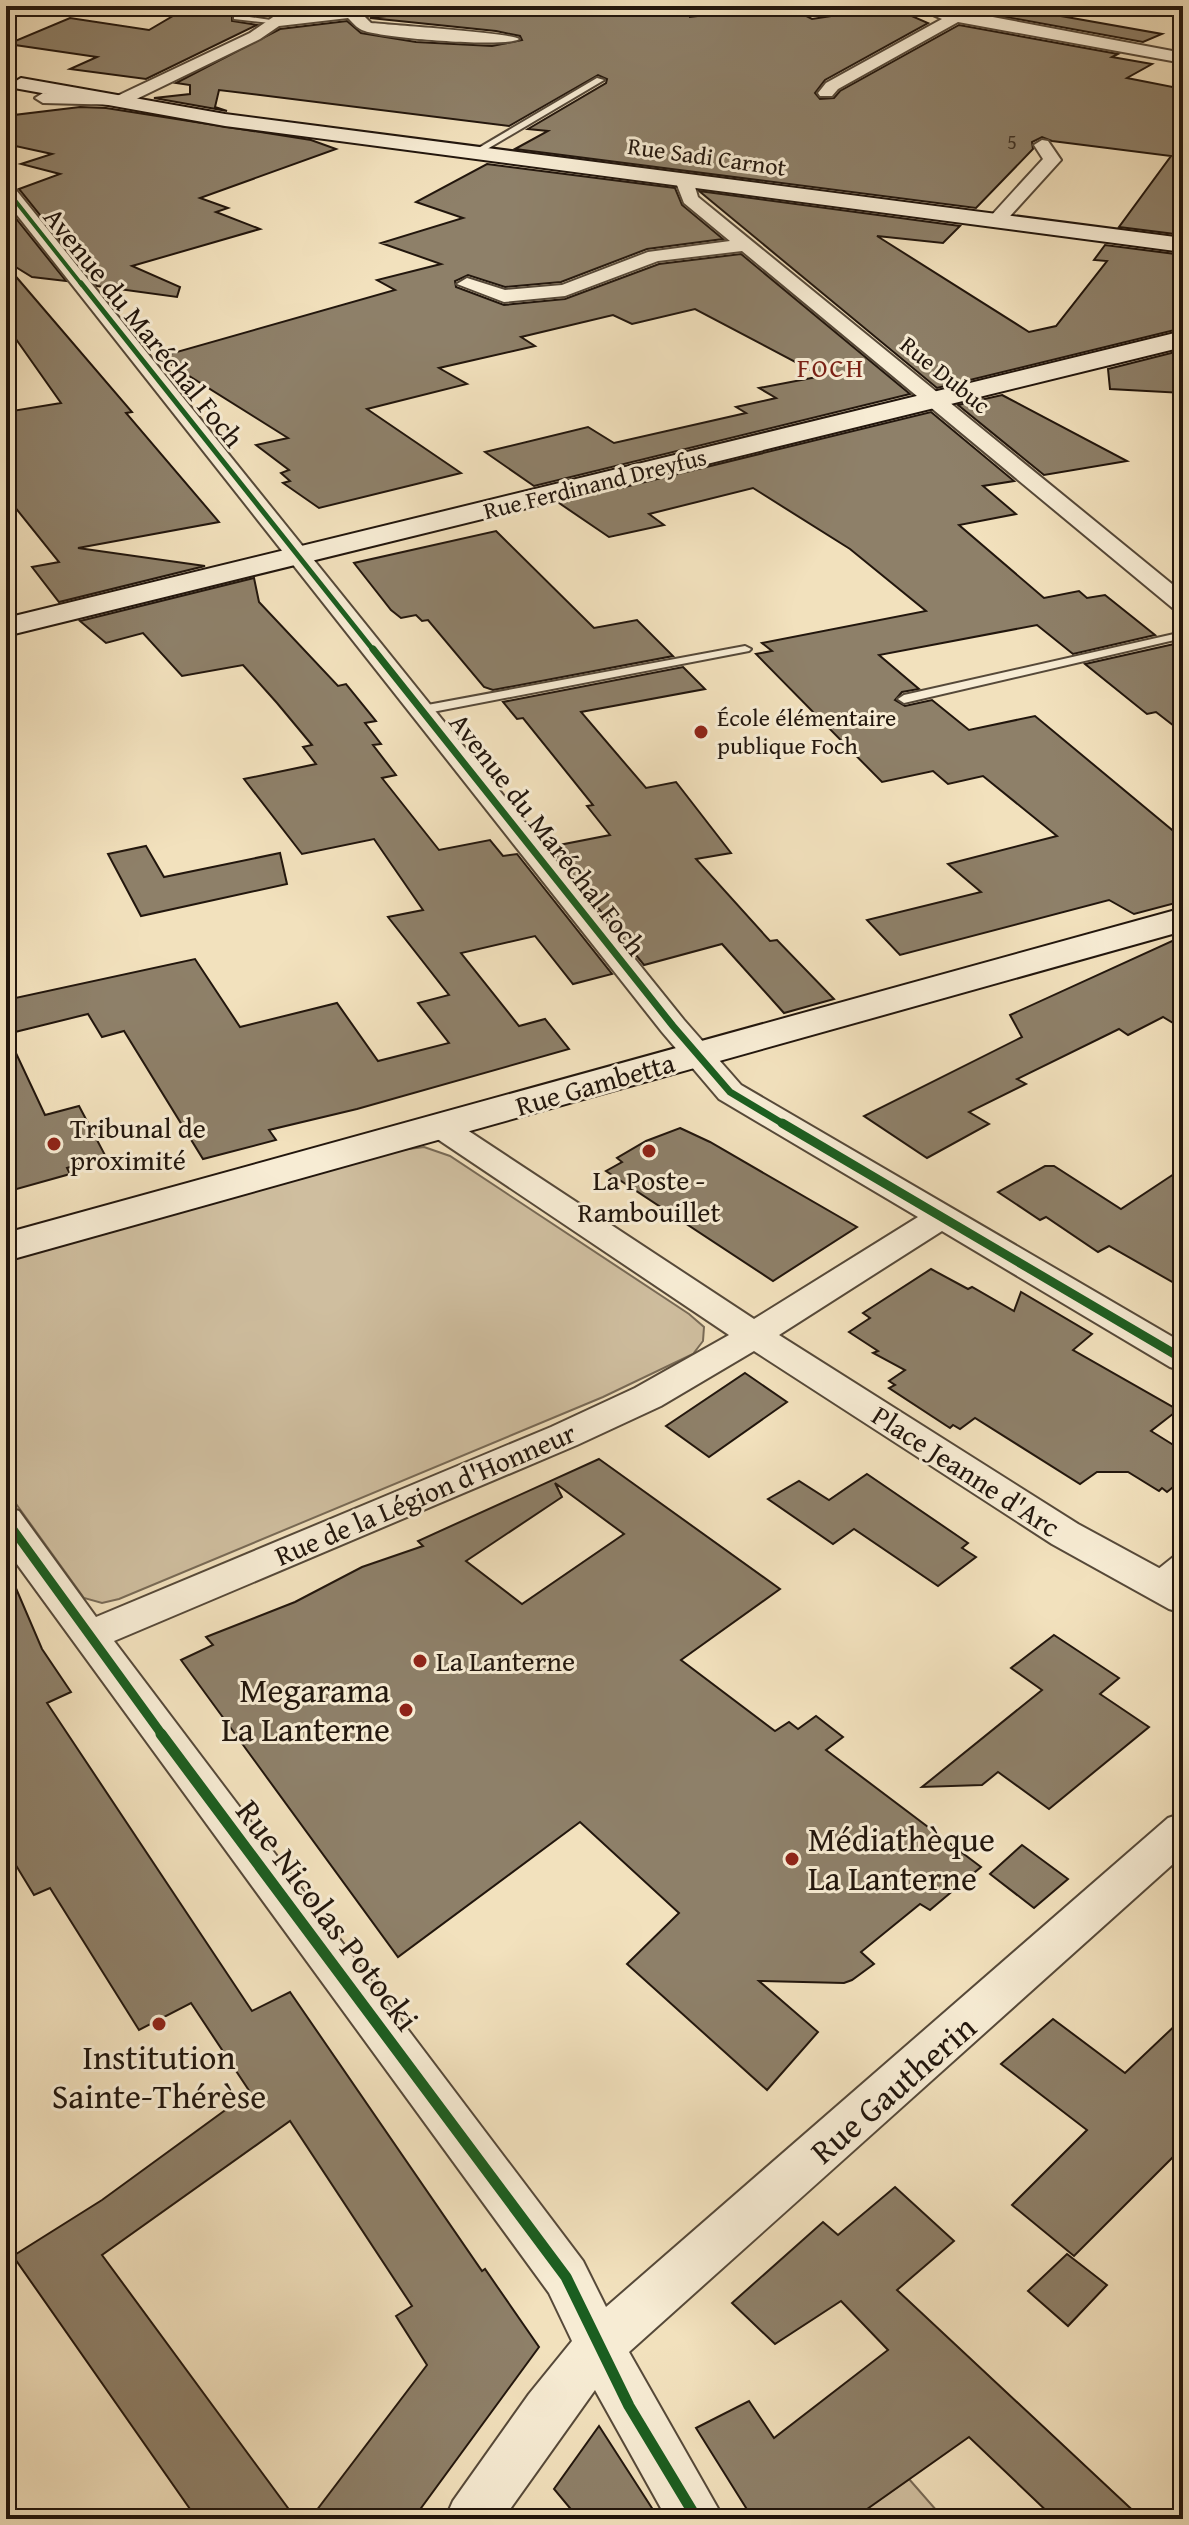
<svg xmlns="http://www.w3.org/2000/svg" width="1189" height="2525" font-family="'Gentium Book Plus',serif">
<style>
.green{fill:#cfbe9f;stroke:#786a56;stroke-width:2}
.building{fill:#8e8069;stroke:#22160d;stroke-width:2;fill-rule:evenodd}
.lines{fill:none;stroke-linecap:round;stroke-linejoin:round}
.lane-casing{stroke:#564939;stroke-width:4}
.street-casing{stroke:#564939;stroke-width:4}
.secondary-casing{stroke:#22160d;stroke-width:4}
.lane{fill:#f7ecd4;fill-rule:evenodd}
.street{fill:#f7ecd4;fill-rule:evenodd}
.secondary{fill:#f7ecd4;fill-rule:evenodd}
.cycleway-far4-casing{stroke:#f7ecd4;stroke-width:6}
.cycleway-far3-casing{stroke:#f7ecd4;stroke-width:8}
.cycleway-far2-casing{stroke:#f7ecd4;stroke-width:11}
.cycleway-far1-casing{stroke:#f7ecd4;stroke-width:14}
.cycleway-casing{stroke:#f7ecd4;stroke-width:16}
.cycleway-far4{stroke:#1b5e20;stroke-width:4}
.cycleway-far3{stroke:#1b5e20;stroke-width:5}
.cycleway-far2{stroke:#1b5e20;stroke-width:7}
.cycleway-far1{stroke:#1b5e20;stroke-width:9}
.cycleway{stroke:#1b5e20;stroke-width:11}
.poi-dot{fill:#8f2418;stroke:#f7ecd4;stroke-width:3}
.labels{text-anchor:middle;stroke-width:6;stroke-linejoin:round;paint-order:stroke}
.far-number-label{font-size:20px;fill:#3d3024}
.far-street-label{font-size:24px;fill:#22160d;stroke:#f7ecd4}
.far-poi-label{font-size:24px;fill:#22160d;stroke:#f7ecd4;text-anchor:start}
.far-neighbourhood-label{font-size:26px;letter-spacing:2px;fill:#7a1f14;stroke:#f7ecd4}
.street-label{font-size:28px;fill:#22160d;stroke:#f7ecd4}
.poi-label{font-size:28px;fill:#22160d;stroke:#f7ecd4;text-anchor:start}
.near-poi-label{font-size:34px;fill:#22160d;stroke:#f7ecd4;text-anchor:end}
.near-street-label{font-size:34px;fill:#22160d;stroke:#f7ecd4}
</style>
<rect width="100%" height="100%" fill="#f2e1bd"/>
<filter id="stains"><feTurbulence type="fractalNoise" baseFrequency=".0025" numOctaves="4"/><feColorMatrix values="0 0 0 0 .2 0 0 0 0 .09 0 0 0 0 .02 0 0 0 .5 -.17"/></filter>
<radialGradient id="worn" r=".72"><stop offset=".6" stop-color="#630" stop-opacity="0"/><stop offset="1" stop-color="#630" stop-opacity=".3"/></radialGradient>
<g class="green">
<polygon points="424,1147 450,1156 689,1314 704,1327 703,1341 693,1354 603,1397 119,1599 102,1603 84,1598 6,1490 6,1260 394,1151"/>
<polygon points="909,2479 944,2519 852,2519"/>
</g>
<g class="building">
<polygon points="190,6 241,6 232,13 232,21 257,25 146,79 70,69 97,57 8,44 70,18 149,30"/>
<polygon points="421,6 690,6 690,17 787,6 812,19 891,7 928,23 825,80 815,93 820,99 834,98 840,91 959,25 1118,54 1112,57 1152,64 1127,78 1183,89 1183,235 1119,227 1171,156 1052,141 1042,137 1032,142 1033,149 976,208 515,149 548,131 528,129 606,83 607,79 598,75 509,126 219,90 215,107 227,111 154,98 190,94 190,85 176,83 280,29 347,21 361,33 416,42 492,46 522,40 520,36 496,31 370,18 411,13"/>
<polygon points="1027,10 1162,34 1143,42 995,15"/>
<polygon points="80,107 106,108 311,140 336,149 200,198 228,208 216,212 260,229 132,266 180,287 177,297 97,286 19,189 60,174 21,164 52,154 6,144 6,116"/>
<polygon points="487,164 675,188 682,205 723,239 647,249 561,282 505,287 468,275 455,281 456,287 504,305 565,299 659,264 741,254 910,394 534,486 485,452 588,427 614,443 746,413 736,407 776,398 759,388 822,376 695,309 632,324 613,315 521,337 535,346 439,368 467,384 367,409 461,473 319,508 283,483 290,481 281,473 289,470 256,445 288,438 159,357 395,290 377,280 441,264 381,243 463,218 416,202"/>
<polygon points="699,191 960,226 943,243 877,236 1029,332 1056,326 1107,261 1094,260 1105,245 1183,255 1183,328 937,388"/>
<polygon points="6,206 66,281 32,277 6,261"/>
<polygon points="6,265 132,412 126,413 219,522 78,548 205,566 59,602 32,567 59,562 6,496 6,412 61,403 6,325"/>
<polygon points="1183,350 1183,393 1110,389 1108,369"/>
<polygon points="1002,395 1127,461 1044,475 958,405"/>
<polygon points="931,412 1014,481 983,486 1016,514 959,525 1044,598 1079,591 1087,598 1105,595 1155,635 1073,654 1037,625 879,655 919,689 902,692 895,700 905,706 932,700 969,730 1035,716 1183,839 1183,901 1134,914 1109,900 900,955 867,920 981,892 948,864 1057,836 983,776 948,784 933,771 882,782 756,654 772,651 762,643 926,611 850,549 753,488 649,514 664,525 609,537 559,503"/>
<polygon points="496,531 594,628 637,620 673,656 493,690 484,687 428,620 422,621 416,615 401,618 391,610 354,563"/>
<polygon points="254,578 259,602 338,686 346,684 376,721 365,723 381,744 373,745 396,775 382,778 439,850 490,840 503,856 517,854 612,974 573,984 535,936 461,953 519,1026 545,1019 569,1049 357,1109 269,1130 276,1140 203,1159 124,1031 102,1037 88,1014 7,1034 45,1115 79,1106 106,1157 67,1168 70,1174 6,1192 6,1000 195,959 240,1027 337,1003 378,1061 449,1043 418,1003 449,995 388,917 423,910 374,839 302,854 244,779 316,764 303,747 312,745 277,703 243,665 182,676 143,633 106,643 80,621"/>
<polygon points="1183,642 1183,733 1156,712 1147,714 1085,664"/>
<polygon points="683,667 705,689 581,712 646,788 676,782 731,853 696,859 770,941 777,940 834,999 784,1013 722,944 644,965 549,847 610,835 587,806 593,805 523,718 517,719 503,702"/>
<polygon points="146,846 164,877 280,853 287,884 141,916 108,854"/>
<polygon points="1183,936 1183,1029 1163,1017 1128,1035 1119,1029 1017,1079 1026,1084 969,1112 989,1124 927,1158 864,1116 1022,1037 1010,1015"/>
<polygon points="680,1128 710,1142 857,1227 773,1281 606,1171 622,1162 617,1158 646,1141"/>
<polygon points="1045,1166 1054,1166 1121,1209 1183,1168 1183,1288 1109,1246 1098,1252 1046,1217 1040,1220 998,1192"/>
<polygon points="931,1269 968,1289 972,1287 1014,1311 1021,1292 1092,1334 1073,1350 1178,1410 1151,1431 1183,1451 1183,1479 1167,1492 1162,1488 1159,1491 1128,1472 1097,1472 1080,1484 975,1418 960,1429 953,1425 950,1428 889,1388 895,1385 889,1381 905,1370 873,1353 878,1351 849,1332 870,1318 863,1313"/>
<polygon points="745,1373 787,1402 709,1457 666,1426"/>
<path d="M599,1459L780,1589L681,1660L775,1731L789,1722L798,1729L816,1716L843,1737L826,1750L981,1867L930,1910L920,1904L861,1952L874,1964L852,1980L844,1983L759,1981L818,2032L767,2090L627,1964L679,1913L580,1822L398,1957L181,1660L213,1645L206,1637L295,1602L362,1567L423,1546L418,1541ZM555,1483L624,1534L522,1604L466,1561L562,1497Z"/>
<polygon points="867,1474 968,1543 962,1548 976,1557 938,1586 854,1529 833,1544 768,1499 799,1481 829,1500"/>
<polygon points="6,1565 42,1649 71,1692 47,1703 252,2011 290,1992 482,2271 485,2269 539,2347 413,2519 310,2519 427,2365 396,2316 412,2306 290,2121 102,2255 296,2519 197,2519 13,2256 102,2200 250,2092 191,2003 139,2030 50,1888 34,1895 6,1849"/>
<polygon points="1054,1635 1119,1678 1100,1694 1149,1727 1049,1809 998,1772 982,1785 922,1787 1042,1690 1011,1668"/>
<polygon points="1022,1845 1068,1879 1034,1908 990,1874"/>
<polygon points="1183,2018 1183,2147 1074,2256 1012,2205 1087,2130 1001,2064 1053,2019 1125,2073"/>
<polygon points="895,2187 954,2241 897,2290 1142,2519 1055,2519 969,2437 853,2519 753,2519 696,2428 749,2401 774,2438 888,2350 841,2301 775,2344 732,2303 823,2222 838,2235"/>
<polygon points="1067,2254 1107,2285 1068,2326 1028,2291"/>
<polygon points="599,2426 659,2519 579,2519 554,2489"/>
</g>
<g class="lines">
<g class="lane-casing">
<g id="lane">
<polygon points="246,6 254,6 243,16 284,22 280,24 234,19 234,15"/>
<polygon points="597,78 604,80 477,155 470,153"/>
<polygon points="1183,632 1183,638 904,703 898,699 904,695"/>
<polygon points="745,646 751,649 749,651 422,714 416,710 422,706"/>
<polygon points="1183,1553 1183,1569 1159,1588 1147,1588 1144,1583 1147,1578 1177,1554"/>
</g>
</g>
<g class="street-casing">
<g id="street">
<path d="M289,6H306L295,16L374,6H418L411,10L364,16L371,23C392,25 512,33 519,39C508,48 379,38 362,30C357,28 352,22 348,18L279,26L260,39L124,105L43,103L35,98L43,93L115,97L250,33Z"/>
<polygon points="912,6 934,6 1183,53 1183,63 958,22 838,89 832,96 820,96 818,93 826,83 942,19"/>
<polygon points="1042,140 1048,141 1061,160 1002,225 990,225 990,217 1043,159 1034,145"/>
<polygon points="684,175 693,180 698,197 1183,593 1183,612 1175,610 742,251 658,261 565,296 504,302 457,284 467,278 505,290 562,285 648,252 730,241 684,203 675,180"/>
<polygon points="6,184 12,185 684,1020 741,1085 1183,1343 1183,1371 1170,1367 942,1231 779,1335 1078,1524 1183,1581 1183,1613 1169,1609 1052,1544 754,1351 661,1406 577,1445 114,1641 583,2261 606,2307 1168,1818 1183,1813 1183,1855 629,2352 724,2519 667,2519 595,2390 503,2519 445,2519 453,2501 529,2394 572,2341 549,2293 6,1549 6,1507 19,1511 96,1617 551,1427 635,1388 729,1335 430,1134 425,1127 430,1120 441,1117 452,1120 754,1319 918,1217 719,1099 662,1032 6,201"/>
</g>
</g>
<g class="secondary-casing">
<g id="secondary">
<polygon points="21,78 225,114 1183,238 1183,252 225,126 14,88 11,84"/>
<polygon points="1183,331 1183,347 6,636 6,618"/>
<polygon points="1183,908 1183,931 6,1261 6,1233"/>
</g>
</g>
<use href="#lane" class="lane"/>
<use href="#street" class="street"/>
<use href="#secondary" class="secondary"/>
<g class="cycleway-far4-casing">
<polyline id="cycleway-far4" points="6,189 82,285"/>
</g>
<g class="cycleway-far3-casing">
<polyline id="cycleway-far3" points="81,283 374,651"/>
</g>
<g class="cycleway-far2-casing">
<polyline id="cycleway-far2" points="373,649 673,1026 730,1092 785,1125"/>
</g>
<g class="cycleway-far1-casing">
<g id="cycleway-far1">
<polyline points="782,1123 1183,1359"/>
<polyline points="6,1520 163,1736"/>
</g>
</g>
<g class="cycleway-casing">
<polyline id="cycleway" points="161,1734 566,2277 629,2406 697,2519"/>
</g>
<use href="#cycleway-far4" class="cycleway-far4"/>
<use href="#cycleway-far3" class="cycleway-far3"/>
<use href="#cycleway-far2" class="cycleway-far2"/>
<use href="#cycleway-far1" class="cycleway-far1"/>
<use href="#cycleway" class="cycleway"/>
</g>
<g class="poi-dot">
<circle cx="701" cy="732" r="8"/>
<circle cx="54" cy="1144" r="8"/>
<circle cx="649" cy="1151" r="8"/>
<circle cx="420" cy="1661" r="8"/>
<circle cx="406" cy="1710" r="8"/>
<circle cx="792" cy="1859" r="8"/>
<circle cx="159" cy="2024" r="8"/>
</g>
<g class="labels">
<g class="far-number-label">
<text x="1012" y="149">5</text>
</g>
<g class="far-street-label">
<text transform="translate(707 157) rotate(8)" y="8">Rue Sadi Carnot</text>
<text transform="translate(945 375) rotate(39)" y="8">Rue Dubuc</text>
<text transform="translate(595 484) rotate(-14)" y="8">Rue Ferdinand Dreyfus</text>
</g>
<g class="far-poi-label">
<text x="717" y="726">École élémentaire<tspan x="717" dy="28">publique Foch</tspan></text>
</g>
<g class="far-neighbourhood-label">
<text x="831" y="377">FOCH</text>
</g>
<g class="street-label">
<text transform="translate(144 327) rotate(51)" y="10">Avenue du Maréchal Foch</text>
<text transform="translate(548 834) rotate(52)" y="10">Avenue du Maréchal Foch</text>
<text transform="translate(595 1084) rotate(-16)" y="10">Rue Gambetta</text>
<text transform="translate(966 1471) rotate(33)" y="10">Place Jeanne d'Arc</text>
<text transform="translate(425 1494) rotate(-23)" y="10">Rue de la Légion d'Honneur</text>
</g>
<g class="poi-label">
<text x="70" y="1138">Tribunal de<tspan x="70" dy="32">proximité</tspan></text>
<text x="649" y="1190" text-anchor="middle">La Poste -<tspan x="649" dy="32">Rambouillet</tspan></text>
<text x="436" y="1671">La Lanterne</text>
</g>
<g class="near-poi-label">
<text x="390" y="1702">Megarama<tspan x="390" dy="39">La Lanterne</tspan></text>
<text x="808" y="1851" text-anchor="start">Médiathèque<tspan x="808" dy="39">La Lanterne</tspan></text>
<text x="159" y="2069" text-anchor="middle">Institution<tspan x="159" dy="39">Sainte-Thérèse</tspan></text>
</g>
<g class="near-street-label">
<text transform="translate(328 1915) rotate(53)" y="12">Rue Nicolas Potocki</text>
<text transform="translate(893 2089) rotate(-41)" y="12">Rue Gautherin</text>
</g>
</g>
<rect width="1189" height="2525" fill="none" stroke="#f2e1bd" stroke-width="32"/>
<rect x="8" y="8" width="1173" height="2509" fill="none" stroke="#22160d" stroke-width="4"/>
<rect x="16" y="16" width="1157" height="2493" fill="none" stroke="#22160d" stroke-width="2"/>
<rect width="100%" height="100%" filter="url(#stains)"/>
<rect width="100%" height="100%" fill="url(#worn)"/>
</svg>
